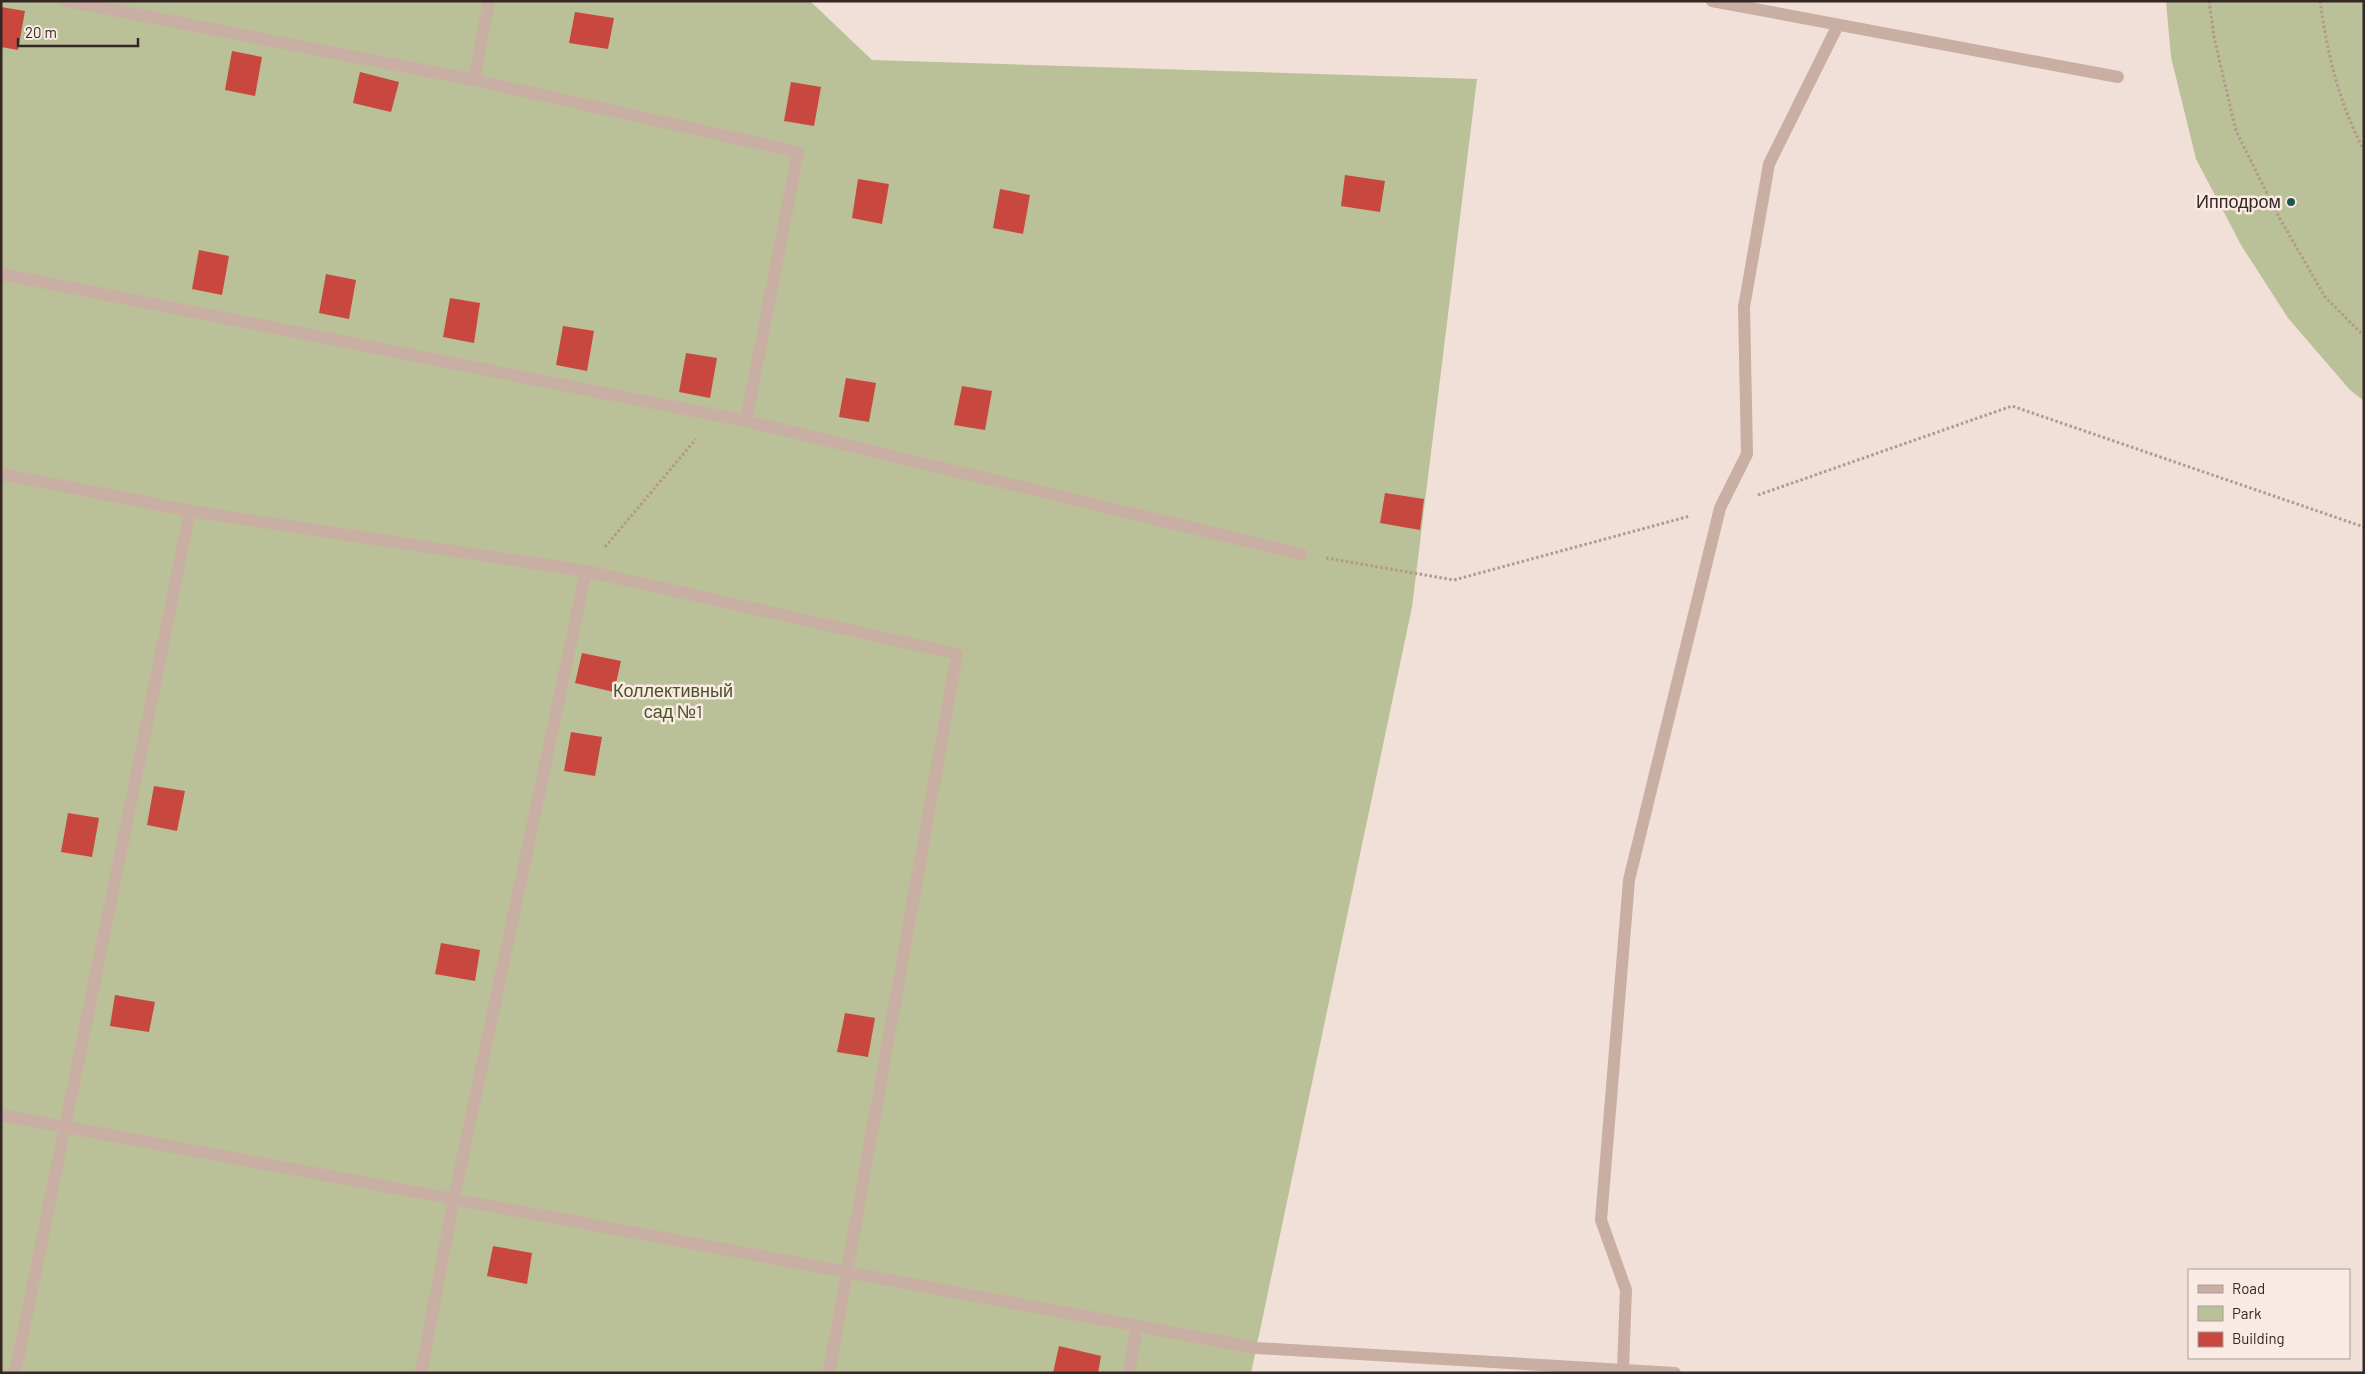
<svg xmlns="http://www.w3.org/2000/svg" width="2365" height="1374" font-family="Barlow,sans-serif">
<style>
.green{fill:#bac097}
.building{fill:#c8473e}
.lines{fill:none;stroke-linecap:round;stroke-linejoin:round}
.path{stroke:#b5978e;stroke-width:3;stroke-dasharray:2.5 2.5;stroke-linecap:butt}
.minor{stroke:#c9aea3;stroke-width:12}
.poi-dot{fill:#1b564f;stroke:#f9ebe3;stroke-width:2}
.labels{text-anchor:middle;stroke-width:5;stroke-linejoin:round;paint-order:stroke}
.poi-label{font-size:18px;fill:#342725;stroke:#f9ebe3;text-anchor:end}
.park-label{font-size:18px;fill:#4b5329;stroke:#f9ebe3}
</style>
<rect width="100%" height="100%" fill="#f1e0d7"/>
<g class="green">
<polygon points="1,1 810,1 872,60 1477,79 1412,607 1251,1373 1,1373"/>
<polygon points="2166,1 2364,1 2364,401 2350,390 2288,318 2241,245 2196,159 2171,57"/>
</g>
<g class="building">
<polygon points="1,7 25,11 18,50 1,47"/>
<polygon points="575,12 614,18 608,49 569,43"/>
<polygon points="232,51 262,57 255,96 225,90"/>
<polygon points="360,72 399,82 391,112 353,103"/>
<polygon points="791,82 821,87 814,126 784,121"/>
<polygon points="1345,175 1385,181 1380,212 1341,206"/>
<polygon points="858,179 889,184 882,224 852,218"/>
<polygon points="1000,189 1030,195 1023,234 993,228"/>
<polygon points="199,250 229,256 222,295 192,289"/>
<polygon points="326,274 356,280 349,319 319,313"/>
<polygon points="450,298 480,303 474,343 443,337"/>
<polygon points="563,326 594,331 587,371 556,365"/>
<polygon points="686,353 717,358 710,398 679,392"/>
<polygon points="846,378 876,383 869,422 839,417"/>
<polygon points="962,386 992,391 985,430 954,425"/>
<polygon points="1385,493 1424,499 1420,530 1380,523"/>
<polygon points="582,653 621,661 614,692 575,683"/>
<polygon points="571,732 602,737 595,776 564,771"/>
<polygon points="154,786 185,791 177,831 147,825"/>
<polygon points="68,813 99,818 92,857 61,852"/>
<polygon points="441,943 480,950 475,981 435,974"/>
<polygon points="115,995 155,1002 149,1032 110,1026"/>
<polygon points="845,1013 875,1018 868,1057 837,1052"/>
<polygon points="493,1246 532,1253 527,1284 487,1276"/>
<polygon points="1059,1346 1101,1356 1098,1373 1053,1373"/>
</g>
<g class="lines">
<g class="path">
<polyline points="2209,1 2214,37 2236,131 2279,217 2325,297 2364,336"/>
<path d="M2320,1C2327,52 2339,104 2364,150"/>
<polyline points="1758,495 2012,406 2364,527"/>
<polyline points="605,547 696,439"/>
<polyline points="1326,558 1454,580 1690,516"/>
</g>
<g class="minor">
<polyline points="67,1 474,80"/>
<polyline points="489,1 474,80 798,152 746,421"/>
<polyline points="1712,1 2118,77"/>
<polyline points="1,274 746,421 1301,554"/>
<polyline points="1,474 190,511 586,571 957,654 829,1373"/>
<polyline points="1,1115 1256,1348 1675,1373"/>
<polyline points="15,1373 190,511"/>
<polyline points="421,1373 454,1198 586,571"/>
<polyline points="1129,1373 1137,1325"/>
<polyline points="1624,1373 1623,1370 1626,1290 1601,1220 1629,880 1720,508 1747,454 1744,307 1769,164 1838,25"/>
</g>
</g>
<circle class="poi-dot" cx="2291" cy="202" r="5"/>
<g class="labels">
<g class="poi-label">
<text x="2281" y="208">Ипподром</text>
</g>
<g class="park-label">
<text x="673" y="697">Коллективный<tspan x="673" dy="21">сад №1</tspan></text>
</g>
</g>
<rect width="2365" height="1374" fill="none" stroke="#342725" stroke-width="5"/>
<rect x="2188" y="1269" width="162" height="90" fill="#f9ebe3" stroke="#aa9d97"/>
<rect x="2198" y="1285" width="25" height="8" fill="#c9aea3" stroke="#aa9d97"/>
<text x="2232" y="1294" font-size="15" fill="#342725">Road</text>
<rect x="2198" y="1306" width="25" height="15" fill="#bac097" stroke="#aa9d97"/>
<text x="2232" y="1319" font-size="15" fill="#342725">Park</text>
<rect x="2198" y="1332" width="25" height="15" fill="#c8473e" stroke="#aa9d97"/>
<text x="2232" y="1344" font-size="15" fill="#342725">Building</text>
<path d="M18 38v8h120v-8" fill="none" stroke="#342725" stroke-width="2.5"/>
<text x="25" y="38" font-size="15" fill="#342725" stroke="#f9ebe3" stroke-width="4" paint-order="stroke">20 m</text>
</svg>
